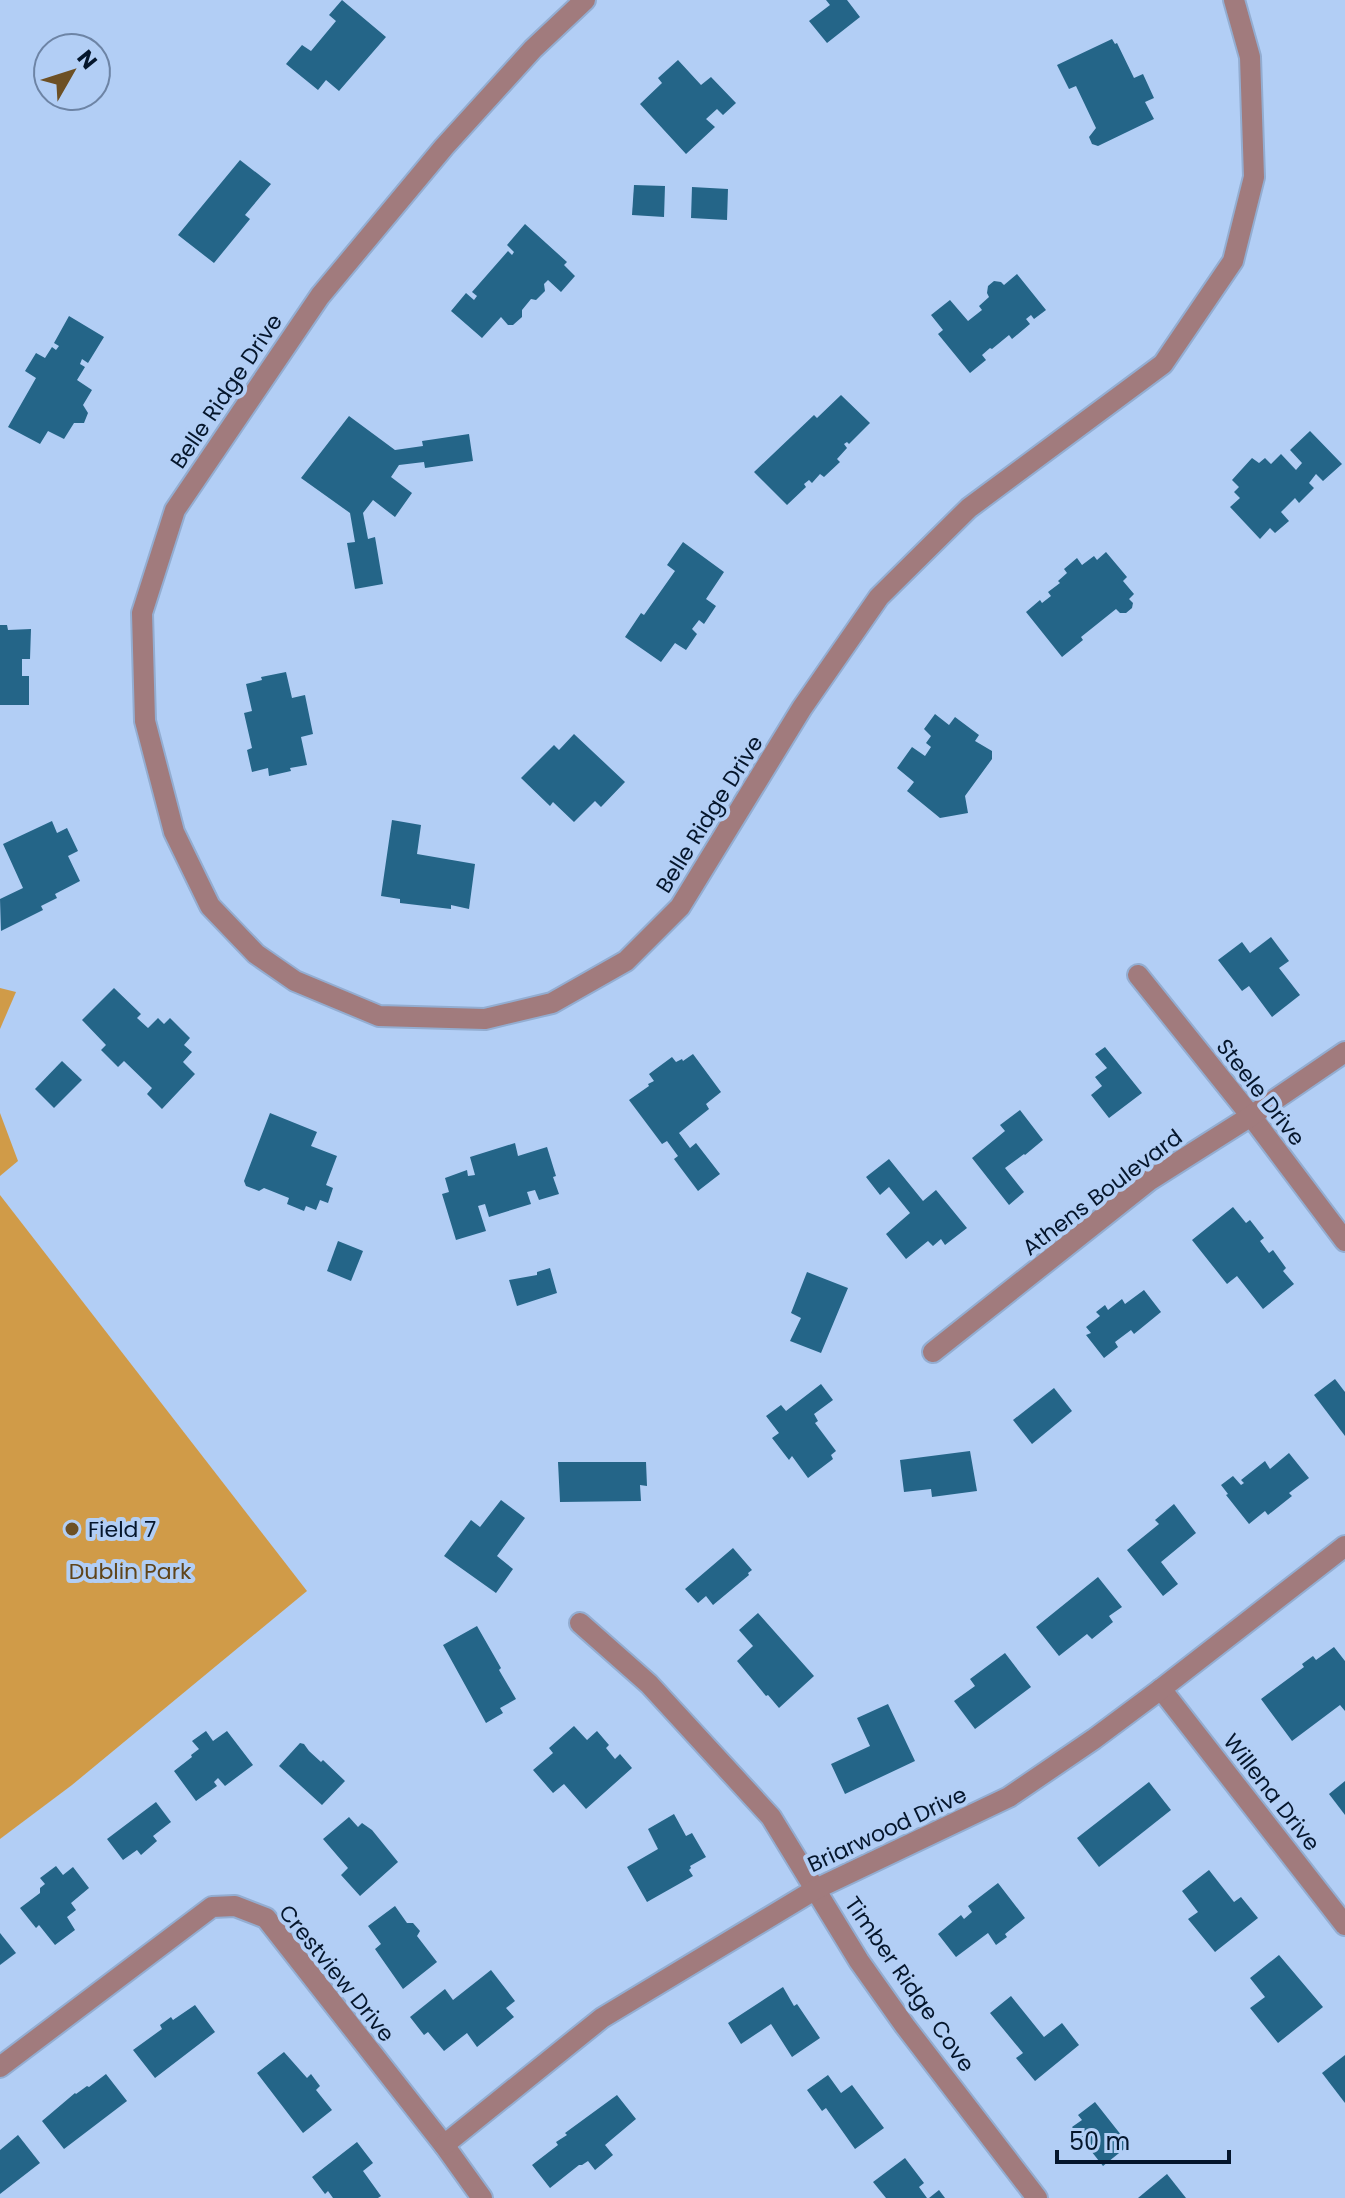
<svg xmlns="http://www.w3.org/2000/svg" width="1345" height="2198" font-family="Poppins,sans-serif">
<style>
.green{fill:#d09b48}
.building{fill:#246588}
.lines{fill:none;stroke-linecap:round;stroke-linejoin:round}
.minor-casing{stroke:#93add1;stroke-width:24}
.minor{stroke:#a17b7d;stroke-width:20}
.poi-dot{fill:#6d5024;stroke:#b2cef5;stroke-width:3}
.labels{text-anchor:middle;stroke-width:8;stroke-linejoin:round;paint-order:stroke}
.street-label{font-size:22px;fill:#05162c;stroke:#b2cef5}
.poi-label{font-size:22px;fill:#05162c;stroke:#b2cef5;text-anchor:start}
.park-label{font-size:22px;fill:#5f4419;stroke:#b2cef5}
</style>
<rect width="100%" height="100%" fill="#b2cef5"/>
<g class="green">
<polygon points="0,988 16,992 0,1029"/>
<polygon points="0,1113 18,1161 0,1176"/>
<polygon points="0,1195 307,1591 72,1785 0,1839"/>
</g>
<g class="building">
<polygon points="342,0 386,37 339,91 326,80 318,90 286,64 302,45 311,51 336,21 329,15"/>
<polygon points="826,0 847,0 860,17 827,43 809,21 830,5"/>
<polygon points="1112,39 1115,44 1117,43 1134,78 1143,74 1154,98 1145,102 1154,119 1098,146 1092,144 1089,137 1096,128 1076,86 1069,89 1057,65"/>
<polygon points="678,60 701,85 711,77 736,103 723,115 717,109 706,119 715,127 686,154 640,104 662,83 658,78"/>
<polygon points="240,160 271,184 245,215 250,219 214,263 178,235"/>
<polygon points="634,185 665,186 664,217 632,215"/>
<polygon points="692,187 728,189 727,220 691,218"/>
<polygon points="525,224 567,262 564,265 575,276 561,292 548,280 544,284 545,291 536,300 531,299 522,310 522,317 513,325 508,325 501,317 482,338 451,311 466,293 474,300 477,296 472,292 508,251 512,255 514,252 507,245"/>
<polygon points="1017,274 1046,310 1034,319 1031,315 1026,319 1030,324 1012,339 1009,335 992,349 990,348 982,355 986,360 970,373 938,334 943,330 931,315 950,300 968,321 982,310 979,306 989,297 987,293 988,286 994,281 1001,282 1004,285"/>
<polygon points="69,316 104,337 88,363 82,359 80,364 85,367 77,380 92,390 83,405 88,413 84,423 74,423 64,439 48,431 40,444 8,427 36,378 25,371 36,353 45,358 52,347 56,350 59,346 54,343"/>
<polygon points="841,395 870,423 849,444 847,442 844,444 847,448 837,459 840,462 824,477 820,474 812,483 809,480 804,484 806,487 787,505 754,472 814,415 817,418"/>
<polygon points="349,416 395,450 423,446 422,441 469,434 473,461 425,468 424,462 399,465 391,477 412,493 395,517 373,500 363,513 368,539 375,537 383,584 355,589 347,543 355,542 350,513 301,478"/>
<polygon points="1310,431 1342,464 1323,481 1316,474 1309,483 1314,488 1299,503 1295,498 1281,512 1289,521 1275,533 1270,528 1260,539 1230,507 1240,498 1234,492 1239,487 1232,480 1252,458 1259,463 1265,458 1271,464 1281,454 1296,470 1302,463 1290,450"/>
<polygon points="683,542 724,572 706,599 716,606 704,624 699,620 692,629 697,634 686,650 675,643 661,662 625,637 641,613 644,615 675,571 667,565"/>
<polygon points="1106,552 1127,577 1123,581 1134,594 1129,599 1133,603 1132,608 1126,613 1120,613 1116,609 1081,637 1083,640 1062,657 1026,612 1040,600 1042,603 1051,596 1048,592 1060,583 1058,581 1067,573 1064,569 1077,558 1082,565 1094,556 1097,560"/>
<polygon points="0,625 7,625 8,630 31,629 30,659 22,659 22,676 29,676 29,705 0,705"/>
<polygon points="286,672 292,698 305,695 313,734 301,737 307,765 290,768 291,771 269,776 268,768 252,772 247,750 252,748 244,713 252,711 246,684 262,680 261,677"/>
<polygon points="935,714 949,725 955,717 979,735 975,741 992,751 992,759 965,796 968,813 940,818 907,791 914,782 897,768 912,747 925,756 931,747 926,743 931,736 924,729"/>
<polygon points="574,734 625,782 601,807 595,801 574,822 553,802 550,806 521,778 554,745 559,750"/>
<polygon points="392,820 421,825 417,854 475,864 469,909 451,905 451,909 400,903 400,899 381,896"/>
<polygon points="52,821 57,833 67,828 78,851 68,856 80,881 55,894 57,898 41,906 43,910 1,931 0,899 23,888 3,844"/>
<polygon points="1271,937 1289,961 1279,968 1300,995 1272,1017 1249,986 1242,991 1218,960 1242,942 1250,953"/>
<polygon points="114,988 141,1014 137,1018 148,1028 158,1018 164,1024 170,1018 190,1038 184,1045 192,1052 183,1062 195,1074 162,1109 147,1094 152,1088 124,1061 118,1067 101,1050 106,1045 82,1020"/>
<polygon points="1105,1047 1142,1093 1109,1118 1091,1095 1102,1086 1095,1077 1107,1068 1095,1054"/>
<polygon points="693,1054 721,1092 706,1104 709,1109 679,1133 690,1148 696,1143 720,1174 698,1191 674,1159 678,1156 667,1141 662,1144 629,1100 649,1086 648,1084 654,1081 649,1074 672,1057 676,1062 682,1059 683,1061"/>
<polygon points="62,1061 82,1080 54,1108 35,1089"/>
<polygon points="1020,1110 1043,1140 1025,1155 1024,1154 1005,1168 1024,1192 1009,1205 972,1158 1005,1131 1000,1125"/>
<polygon points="270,1113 317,1132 311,1146 337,1156 326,1185 333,1188 328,1203 320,1200 316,1210 306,1206 304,1211 287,1204 289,1198 264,1188 259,1191 246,1186 244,1181"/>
<polygon points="515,1143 518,1156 547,1147 556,1176 553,1177 559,1194 539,1200 535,1190 527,1192 531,1204 489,1217 485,1204 478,1206 486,1231 456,1240 442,1194 449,1192 445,1178 467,1170 468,1176 475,1175 470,1157"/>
<polygon points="889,1159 923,1201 936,1190 967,1228 945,1245 941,1239 933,1246 928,1241 906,1259 886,1234 910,1213 889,1187 880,1195 866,1177"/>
<polygon points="1233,1207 1246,1223 1250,1220 1264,1238 1260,1241 1269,1253 1273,1250 1286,1268 1283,1271 1294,1284 1263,1309 1237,1276 1227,1284 1192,1240"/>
<polygon points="338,1241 363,1251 351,1281 327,1271"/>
<polygon points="550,1268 557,1293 517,1306 509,1280 537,1275 537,1272"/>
<polygon points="807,1272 848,1288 821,1353 790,1341 801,1318 791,1313"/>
<polygon points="1144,1290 1161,1312 1134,1334 1131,1330 1115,1342 1118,1347 1104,1358 1086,1335 1091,1333 1086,1327 1100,1316 1096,1312 1105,1305 1108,1310 1122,1299 1125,1304"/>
<polygon points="1335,1379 1345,1392 1345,1436 1314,1395"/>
<polygon points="821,1384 833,1400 814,1414 818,1421 815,1423 836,1451 831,1455 833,1459 808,1478 792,1456 789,1460 772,1438 779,1433 766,1416 781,1405 786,1411"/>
<polygon points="1054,1388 1072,1411 1032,1444 1013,1420"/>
<polygon points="970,1451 977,1491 932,1497 931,1489 904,1492 900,1460"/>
<polygon points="1289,1453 1309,1478 1289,1493 1292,1496 1268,1515 1265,1511 1249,1524 1226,1495 1228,1494 1221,1485 1233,1476 1241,1485 1244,1483 1241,1480 1265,1461 1270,1469"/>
<polygon points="558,1462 646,1462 647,1486 640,1485 641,1501 560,1502"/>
<polygon points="501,1500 525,1518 497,1556 513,1569 496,1593 444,1556 471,1520 480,1527"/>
<polygon points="1174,1504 1196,1533 1161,1562 1178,1584 1163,1596 1127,1550 1159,1524 1155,1520"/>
<polygon points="733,1548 752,1570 748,1573 749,1575 713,1605 706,1596 698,1603 685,1589"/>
<polygon points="1098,1577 1122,1607 1109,1616 1113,1622 1092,1639 1087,1634 1059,1656 1036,1627"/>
<polygon points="758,1613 814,1676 779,1708 768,1695 766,1696 737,1661 753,1646 739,1630"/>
<polygon points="477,1626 501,1668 499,1670 516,1699 500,1708 503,1713 486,1723 443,1645"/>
<polygon points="1334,1647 1345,1661 1345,1711 1340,1705 1292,1741 1261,1699 1304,1667 1302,1664 1313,1656 1316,1660"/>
<polygon points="1005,1653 1031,1687 975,1729 954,1701 975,1686 970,1679"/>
<polygon points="888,1704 915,1761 845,1794 831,1764 870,1746 857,1718"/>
<polygon points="574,1726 587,1740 597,1731 609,1745 606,1748 615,1759 620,1754 632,1768 586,1809 564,1784 553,1793 533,1770 553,1753 549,1748"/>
<polygon points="206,1731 213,1741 227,1731 253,1765 225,1786 218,1778 214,1782 217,1786 196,1801 174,1771 192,1757 191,1755 199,1749 192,1741"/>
<polygon points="300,1743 304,1744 309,1751 321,1762 323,1760 345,1781 322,1805 279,1766"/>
<polygon points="1345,1781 1345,1815 1329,1794"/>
<polygon points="1149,1782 1171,1810 1099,1867 1077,1838"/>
<polygon points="156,1802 171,1822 153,1836 157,1841 141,1855 137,1850 123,1860 107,1839"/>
<polygon points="674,1814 686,1836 692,1833 706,1857 690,1866 691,1868 689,1870 693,1876 647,1902 627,1867 658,1849 648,1829"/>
<polygon points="349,1817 358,1827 362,1823 372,1830 398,1862 360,1896 341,1875 348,1868 323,1839"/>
<polygon points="56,1866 63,1875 73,1867 89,1888 71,1903 76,1910 67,1917 75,1930 55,1945 39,1925 36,1928 20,1908 40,1893 40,1888 45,1884 40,1878"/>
<polygon points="1209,1870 1234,1902 1241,1897 1258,1918 1215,1952 1188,1919 1198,1912 1182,1891"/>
<polygon points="998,1883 1025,1918 1005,1934 1007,1937 996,1945 988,1933 956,1957 938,1934 961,1915 964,1919 972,1912 968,1906"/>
<polygon points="395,1906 407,1923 413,1923 420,1931 417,1936 437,1962 403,1989 375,1949 381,1944 368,1926"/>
<polygon points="0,1933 16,1953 0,1965"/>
<polygon points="1279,1955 1323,2007 1278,2043 1250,2008 1265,1997 1250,1978"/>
<polygon points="491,1970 515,2001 506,2008 514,2017 477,2047 467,2033 444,2051 428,2032 424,2035 410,2017 445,1989 453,2000"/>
<polygon points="783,1987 794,2006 797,2004 820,2038 792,2057 771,2024 741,2044 728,2023"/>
<polygon points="1011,1996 1044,2037 1062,2023 1079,2045 1035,2081 1016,2058 1023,2053 990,2013"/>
<polygon points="195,2005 215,2032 155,2078 133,2050 162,2029 160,2025 171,2017 173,2020"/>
<polygon points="284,2052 307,2078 311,2074 320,2086 316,2090 332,2110 303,2133 257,2073"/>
<polygon points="1345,2055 1345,2103 1322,2073"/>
<polygon points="106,2074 127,2101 64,2149 42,2121 75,2093 76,2094 87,2086 89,2087"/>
<polygon points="828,2075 841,2093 852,2085 884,2128 855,2149 826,2108 822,2111 807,2090"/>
<polygon points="617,2095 636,2119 605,2145 613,2155 595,2170 588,2161 582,2165 579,2165 550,2188 532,2165 558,2145 556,2142 567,2135 565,2133"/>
<polygon points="1095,2102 1129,2145 1103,2166 1072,2127 1082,2120 1078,2115"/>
<polygon points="18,2135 40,2163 0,2194 0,2150"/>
<polygon points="357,2142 373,2163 363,2171 381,2196 378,2198 333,2198 328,2191 325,2194 312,2177"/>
<polygon points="905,2158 924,2183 919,2187 927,2198 886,2198 873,2182"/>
<polygon points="1167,2174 1186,2198 1138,2198"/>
<polygon points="939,2190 945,2198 929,2198"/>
</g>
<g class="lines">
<g class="minor-casing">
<g id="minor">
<polyline points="585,0 533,49 444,147 320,296 175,510 142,613 145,721 174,832 210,906 256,954 295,981 379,1016 485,1019 552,1003 626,961 680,907 802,708 879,597 969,508 1163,364 1233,261 1254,177 1250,57 1234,0"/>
<polyline points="1138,975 1251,1116 1345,1241"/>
<polyline points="933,1352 1150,1180 1251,1116 1345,1052"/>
<polyline points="580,1623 649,1684 771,1817 859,1961 905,2026 1037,2198"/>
<polyline points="1161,1689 1345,1925"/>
<polyline points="0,2067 212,1907 235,1906 266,1918 444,2145 482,2198"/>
<polyline points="444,2145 602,2018 816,1889 1009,1797 1094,1739 1161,1689 1345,1546"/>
</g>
</g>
<use href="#minor" class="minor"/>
</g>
<circle class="poi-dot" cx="72" cy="1529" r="8"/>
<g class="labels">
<g class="street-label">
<text transform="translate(226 391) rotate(-56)" y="8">Belle Ridge Drive</text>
<text transform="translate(709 814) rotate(-58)" y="8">Belle Ridge Drive</text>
<text transform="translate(1261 1092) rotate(52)" y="8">Steele Drive</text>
<text transform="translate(1102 1192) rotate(-37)" y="8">Athens Boulevard</text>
<text transform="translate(1272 1792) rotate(52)" y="8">Willena Drive</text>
<text transform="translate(887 1829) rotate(-25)" y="8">Briarwood Drive</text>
<text transform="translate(337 1973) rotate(51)" y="8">Crestview Drive</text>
<text transform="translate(910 1984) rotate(55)" y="8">Timber Ridge Cove</text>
</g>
<g class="poi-label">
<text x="88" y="1537">Field 7</text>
</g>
<g class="park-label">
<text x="130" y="1579">Dublin Park</text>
</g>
</g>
<g transform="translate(72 72) rotate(51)"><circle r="38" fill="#b2cef5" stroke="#6d84a5" stroke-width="2"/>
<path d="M0-6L14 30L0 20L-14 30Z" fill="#6d5024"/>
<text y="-12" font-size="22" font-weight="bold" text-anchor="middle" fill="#05162c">N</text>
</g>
<path d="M1057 2150v12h172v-12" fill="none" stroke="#05162c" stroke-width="4"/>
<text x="1069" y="2150" font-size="24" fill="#05162c" stroke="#b2cef5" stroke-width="6" paint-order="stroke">50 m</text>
</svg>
